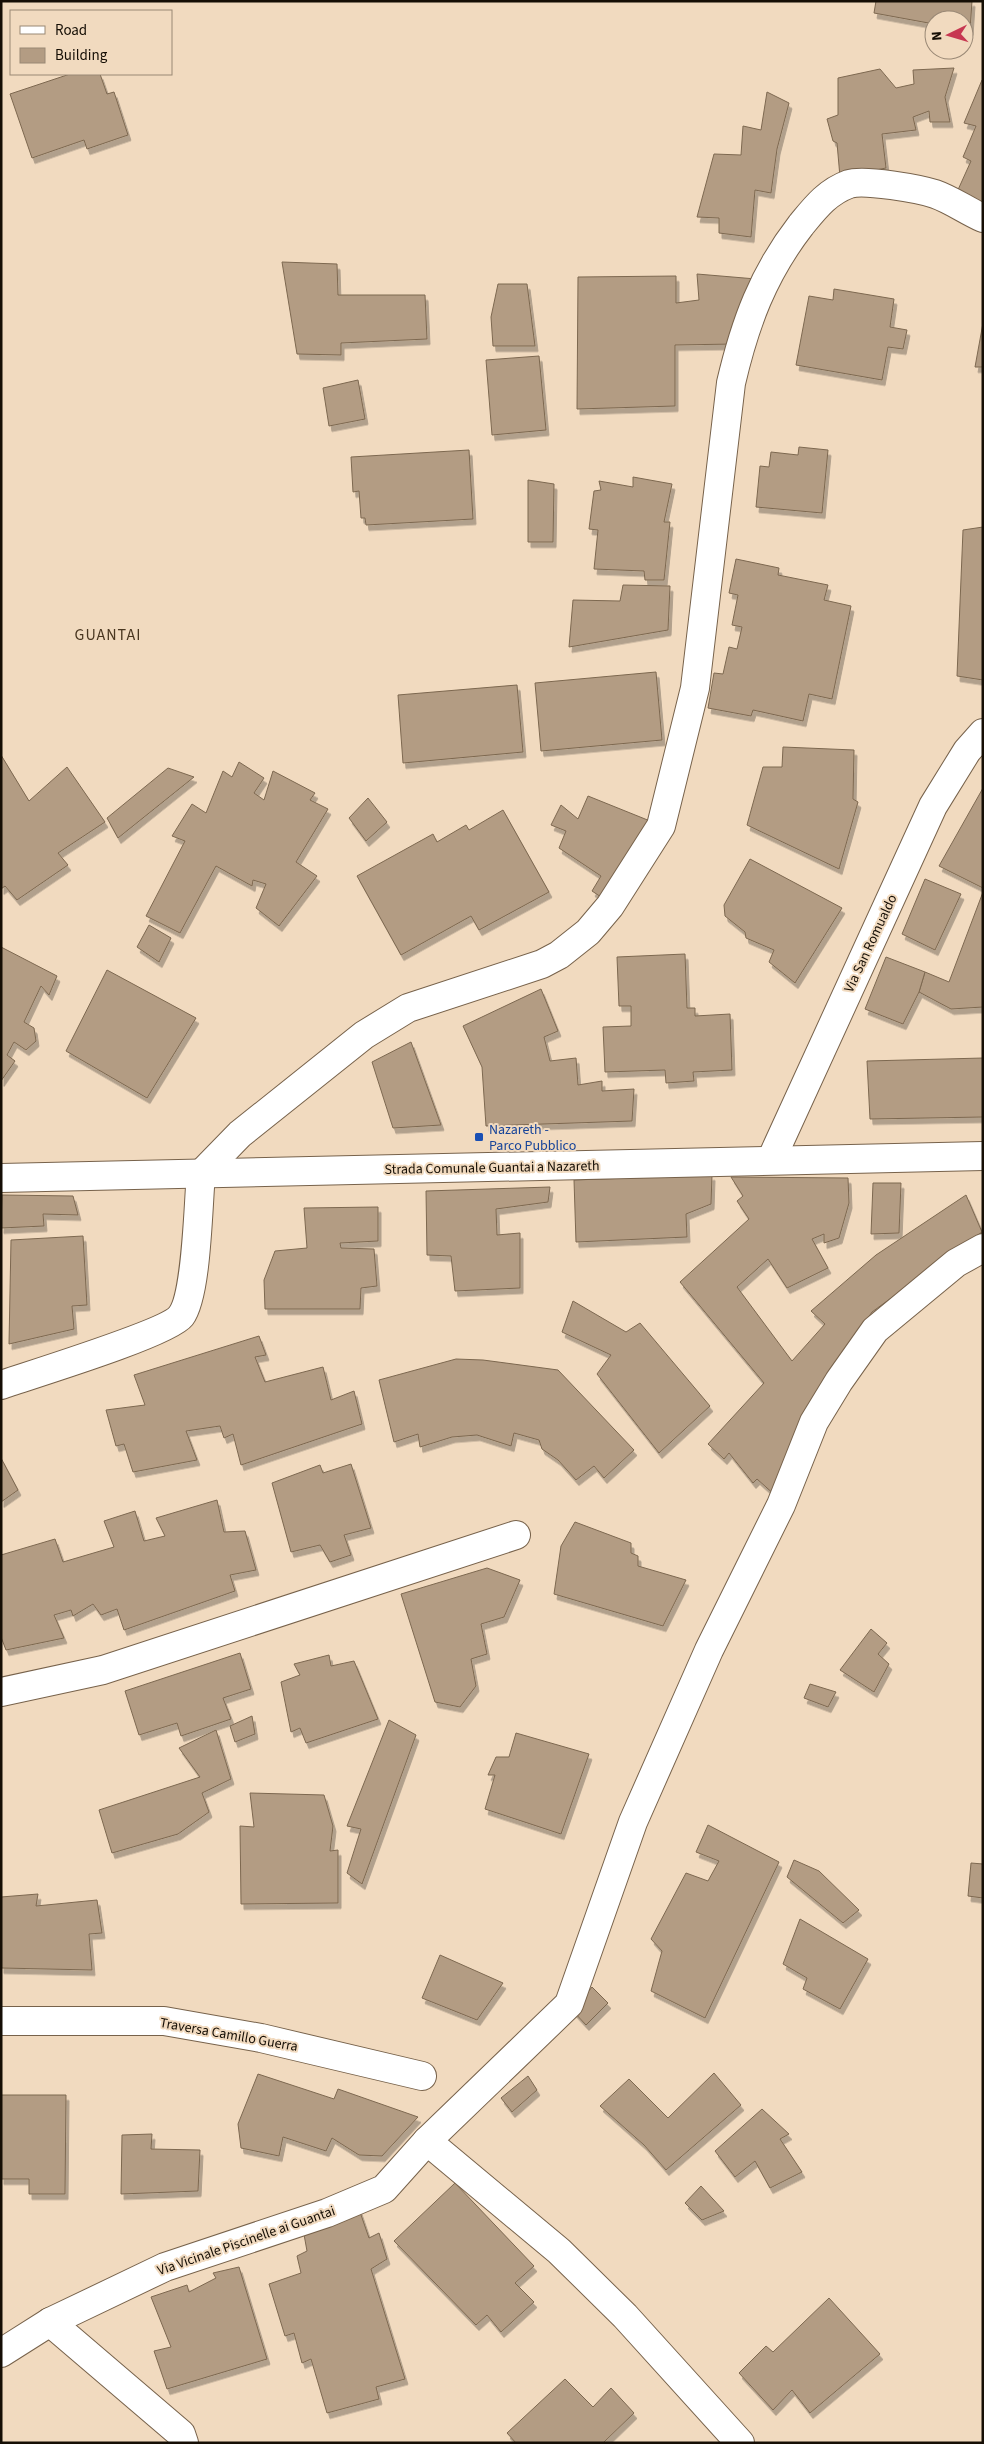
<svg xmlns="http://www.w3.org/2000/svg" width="984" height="2444" font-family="'Source Sans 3',sans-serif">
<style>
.building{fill:#b39c83;stroke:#7d6850;filter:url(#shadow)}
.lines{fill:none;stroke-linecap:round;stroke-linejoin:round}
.street-casing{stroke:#77624b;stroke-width:30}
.street{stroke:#fff;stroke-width:28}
.transit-dot{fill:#1a4fb4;stroke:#f1dabf;stroke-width:2}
.labels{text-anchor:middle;stroke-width:4;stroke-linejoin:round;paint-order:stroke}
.street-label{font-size:14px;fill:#150e05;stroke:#f1dabf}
.transit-label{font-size:14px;fill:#164399;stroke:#f1dabf;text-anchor:start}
.quarter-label{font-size:16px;letter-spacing:1px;fill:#493620;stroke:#f1dabf}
</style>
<defs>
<filter id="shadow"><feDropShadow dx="3" dy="5.5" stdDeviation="0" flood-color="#0004"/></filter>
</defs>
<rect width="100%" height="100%" fill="#f1dabf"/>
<g class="building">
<polygon points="876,1 972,1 970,30 964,29 964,20 934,20 934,24 874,13"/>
<polygon points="954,68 945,97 950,122 930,122 929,111 913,117 916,130 882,134 886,168 840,177 837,143 833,141 827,119 838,115 838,78 880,69 896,88 914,84 913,70"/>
<polygon points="70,74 100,74 107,94 114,92 128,135 87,149 84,140 32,158 10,94"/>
<polygon points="982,80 983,81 983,206 957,192 971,161 963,157 976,126 964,123"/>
<polygon points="767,92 789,103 777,149 771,193 755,190 751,237 719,233 719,218 697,217 714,154 741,155 743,126 761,130"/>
<polygon points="282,262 337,264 338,295 425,295 427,339 341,343 341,355 297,354"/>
<polygon points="697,274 756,279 735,344 675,345 675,406 577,409 578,277 676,276 676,303 699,300"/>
<polygon points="498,284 527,284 535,346 493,346 491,317"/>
<polygon points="834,289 894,299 890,327 907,330 903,349 888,347 882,380 796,365 809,296 833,300"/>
<polygon points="983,323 983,367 975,367"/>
<polygon points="539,356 546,430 492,435 486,360"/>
<polygon points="358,380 365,419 329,426 323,388"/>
<polygon points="799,447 828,450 822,513 756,507 760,466 769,467 771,452 798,455"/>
<polygon points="469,450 473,519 366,525 365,518 361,518 359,491 353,492 351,457"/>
<polygon points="633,477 672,484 664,522 670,522 664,580 645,580 644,571 594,569 598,530 589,529 594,491 601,490 599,481 633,487"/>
<polygon points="528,480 554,484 553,542 528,542"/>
<polygon points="983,527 983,680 957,676 963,530"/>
<polygon points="736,559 779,568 778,575 828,585 824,600 851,606 832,699 809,694 803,721 753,710 751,716 708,708 714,673 723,674 729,647 737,649 742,627 732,625 738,595 729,593"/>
<polygon points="623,585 670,586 668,630 569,647 573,600 620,601"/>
<polygon points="656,672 662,740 541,751 535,683"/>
<polygon points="517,685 523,752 403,763 398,695"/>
<polygon points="783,747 854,750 853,799 858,802 839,869 747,825 763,767 782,767"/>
<polygon points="1,755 29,801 67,767 105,822 58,853 68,865 17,900 5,886 1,889"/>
<polygon points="239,762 264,778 254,793 264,800 273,771 315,793 310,800 328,809 296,862 317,876 279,926 256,908 266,884 253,880 252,886 216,866 180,933 146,916 185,841 172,836 192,804 206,813 223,771 232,777"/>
<polygon points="168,768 194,777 118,838 107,818"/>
<polygon points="983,788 983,888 939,866"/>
<polygon points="588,796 655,823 607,901 592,891 601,876 559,848 566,831 551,825 561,805 578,819"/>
<polygon points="368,798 387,822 366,841 349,818"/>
<polygon points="503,810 549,892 479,930 471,916 401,955 357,876 433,834 437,842 466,825 469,830"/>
<polygon points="750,859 842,908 795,983 769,962 774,950 746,938 745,932 725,916 724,905"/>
<polygon points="925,879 961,894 935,950 902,934"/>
<polygon points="983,892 983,1007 951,1009 919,992 925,972 949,982"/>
<polygon points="149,925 171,938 159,962 137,947"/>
<polygon points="1,947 57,976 49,995 41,986 24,1022 34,1028 36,1041 26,1050 14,1042 7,1055 15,1061 1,1081"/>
<polygon points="685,954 687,1008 695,1008 695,1016 730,1014 732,1070 693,1072 694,1081 666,1083 665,1070 605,1072 603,1027 631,1026 631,1006 619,1006 617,957"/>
<polygon points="886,957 925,972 919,992 903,1024 865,1009"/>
<polygon points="107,970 196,1018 147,1098 66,1051"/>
<polygon points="541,989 558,1031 544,1037 550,1061 576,1058 578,1085 602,1081 602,1091 634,1089 632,1121 486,1126 482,1067 463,1026"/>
<polygon points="411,1042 441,1125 393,1128 372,1062"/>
<polygon points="983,1058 983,1117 870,1119 867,1061"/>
<polygon points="712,1175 711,1204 686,1214 687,1237 576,1242 574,1180"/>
<polygon points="731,1177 848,1178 849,1203 839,1238 824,1243 824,1234 812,1239 828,1268 787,1288 768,1259 737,1287 792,1361 825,1324 811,1311 876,1255 966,1195 982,1232 872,1312 814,1398 776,1496 757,1479 753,1483 729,1453 724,1459 708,1444 764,1383 680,1282 749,1219 737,1201 743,1196"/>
<polygon points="873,1183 901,1183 899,1233 871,1234"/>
<polygon points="550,1187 548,1202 496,1209 497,1235 520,1233 520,1288 455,1291 451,1256 427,1255 426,1191"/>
<polygon points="2,1195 73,1196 78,1215 43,1214 44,1226 1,1228"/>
<polygon points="378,1207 378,1241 340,1243 341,1248 374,1249 377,1286 361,1288 360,1309 265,1309 264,1280 275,1251 307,1248 304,1208"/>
<polygon points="83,1236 87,1305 72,1306 74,1329 9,1344 11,1240"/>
<polygon points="573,1301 626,1332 640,1323 710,1406 659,1453 597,1374 611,1355 562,1332"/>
<polygon points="259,1336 266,1355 255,1357 265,1382 323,1367 331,1400 354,1391 362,1424 241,1465 233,1434 224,1438 220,1426 186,1431 197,1460 133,1472 124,1444 116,1446 106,1410 145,1405 134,1375"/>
<polygon points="456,1359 483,1360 558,1370 634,1450 604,1478 594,1466 576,1480 558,1460 542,1449 539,1440 514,1433 511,1446 477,1435 452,1437 420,1447 418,1434 394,1442 379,1380"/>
<polygon points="1,1458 18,1490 1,1502"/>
<polygon points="351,1464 371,1528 344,1535 351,1555 330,1562 320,1545 291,1552 272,1483 320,1465 323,1473"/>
<polygon points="217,1500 224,1532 245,1531 256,1570 230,1575 235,1591 124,1630 117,1609 101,1615 93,1604 73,1616 71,1610 54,1615 64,1638 6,1650 1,1637 1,1555 55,1539 63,1562 114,1547 104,1521 135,1511 144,1541 165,1536 156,1518"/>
<polygon points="575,1522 631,1543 631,1553 638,1556 638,1566 686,1580 663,1626 554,1594 561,1546"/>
<polygon points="487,1568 520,1580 504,1617 481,1624 487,1654 471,1659 476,1686 460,1707 435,1702 401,1594"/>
<polygon points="871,1629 887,1643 878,1654 889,1664 874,1692 840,1670"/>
<polygon points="240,1653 251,1689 223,1698 231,1719 181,1736 177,1723 139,1735 125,1691"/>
<polygon points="329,1655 331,1666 354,1661 378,1719 306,1743 300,1728 291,1732 281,1682 300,1675 294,1664"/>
<polygon points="810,1684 836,1692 828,1707 804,1698"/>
<polygon points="252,1716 255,1734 235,1742 230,1726"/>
<polygon points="389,1720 416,1735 362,1884 347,1873 361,1829 347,1826"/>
<polygon points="216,1730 231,1779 202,1793 209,1812 178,1834 112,1853 99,1810 200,1777 179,1748"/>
<polygon points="516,1733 589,1754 561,1834 485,1809 495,1775 488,1775 496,1757 509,1757"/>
<polygon points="250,1793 324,1795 333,1826 330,1851 338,1850 338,1903 241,1904 240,1826 254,1827"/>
<polygon points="708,1825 779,1862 705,2018 651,1991 662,1951 651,1939 686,1873 708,1881 719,1861 696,1852"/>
<polygon points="794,1860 819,1871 859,1910 843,1923 787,1877"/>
<polygon points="971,1863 983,1864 983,1898 968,1896"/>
<polygon points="38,1894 36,1906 97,1900 102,1933 89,1934 92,1970 1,1968 1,1897"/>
<polygon points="800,1919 868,1959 840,2009 803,1989 807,1978 783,1964"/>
<polygon points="440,1955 503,1983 477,2020 422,1998"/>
<polygon points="592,1987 608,2003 586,2025 573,2011"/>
<polygon points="714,2073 741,2105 666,2170 644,2145 600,2106 629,2079 668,2118"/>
<polygon points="258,2074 334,2099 338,2089 418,2117 382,2156 359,2155 332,2138 326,2151 283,2137 279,2156 241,2148 238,2124"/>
<polygon points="528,2076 537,2090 512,2112 501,2098"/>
<polygon points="1,2095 66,2095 65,2194 29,2194 29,2179 1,2179"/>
<polygon points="762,2109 789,2134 780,2139 802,2172 770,2188 755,2161 735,2177 715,2151"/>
<polygon points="152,2134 151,2149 200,2150 198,2191 121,2194 122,2135"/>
<polygon points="455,2183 534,2266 515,2283 534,2302 501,2332 487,2315 476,2325 394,2241"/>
<polygon points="701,2186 724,2211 702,2220 685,2203"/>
<polygon points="359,2209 369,2238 379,2233 387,2259 371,2269 405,2379 376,2387 379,2399 327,2413 311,2359 302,2363 294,2333 285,2336 269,2284 301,2273 297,2256 307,2251 303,2229"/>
<polygon points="239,2267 267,2359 167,2389 154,2351 171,2347 151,2297 187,2285 189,2292 216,2278 213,2273"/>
<polygon points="829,2298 880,2354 810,2413 792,2390 773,2410 739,2373 766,2346 773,2352"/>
<polygon points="565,2379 593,2407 611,2388 634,2413 603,2443 516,2443 507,2433"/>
</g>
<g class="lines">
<g class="street-casing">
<g id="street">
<polyline points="771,1160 933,806 967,751 983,733"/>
<polyline points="1,1178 983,1156"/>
<path d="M1,1385C30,1375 168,1333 181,1316C197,1295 198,1204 201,1174L240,1134L364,1035L408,1008L542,964L559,955L588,932L610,906L661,826L695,688L731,383C745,323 763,274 801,225C815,208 827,192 849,184C864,179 920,189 935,194C952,200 967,211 983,218"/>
<polyline points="1,1692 103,1670 516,1535"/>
<polyline points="1,2021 164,2021 261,2038 422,2076"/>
<polyline points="427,2141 559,2251 625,2316 740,2443"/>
<polyline points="50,2322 181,2434 184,2443"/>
<polyline points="1,2353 50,2322 165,2267 327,2213 384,2189 427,2141 569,2004 633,1822 709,1650 781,1505 814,1422 839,1381 875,1330 956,1263 983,1248"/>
</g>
</g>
<use href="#street" class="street"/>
</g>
<rect class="transit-dot" x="474" y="1132" width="10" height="10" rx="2.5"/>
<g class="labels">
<g class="street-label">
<text transform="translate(870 943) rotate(-65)" y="5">Via San Romualdo</text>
<text transform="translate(492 1167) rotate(-1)" y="5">Strada Comunale Guantai a Nazareth</text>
<text transform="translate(229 2034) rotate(10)" y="5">Traversa Camillo Guerra</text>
<text transform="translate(246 2240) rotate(-19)" y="5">Via Vicinale Piscinelle ai Guantai</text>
</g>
<g class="transit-label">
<text x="489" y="1134">Nazareth -<tspan x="489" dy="16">Parco Pubblico</tspan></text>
</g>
<g class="quarter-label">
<text x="108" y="640">GUANTAI</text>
</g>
</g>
<rect width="984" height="2444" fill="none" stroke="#150e05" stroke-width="5"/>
<rect x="10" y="10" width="162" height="65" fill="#f1dabf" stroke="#998875"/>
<rect x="20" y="26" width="25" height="8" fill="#ffffff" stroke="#998875"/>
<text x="55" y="35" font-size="15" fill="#150e05">Road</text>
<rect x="20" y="48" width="25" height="15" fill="#b39c83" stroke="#998875"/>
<text x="55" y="60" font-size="15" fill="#150e05">Building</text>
<g transform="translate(949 35) rotate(265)"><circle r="24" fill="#f1dabf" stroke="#998875"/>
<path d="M0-4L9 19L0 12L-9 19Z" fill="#c73751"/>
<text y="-8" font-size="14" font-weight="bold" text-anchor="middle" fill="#150e05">N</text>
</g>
</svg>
